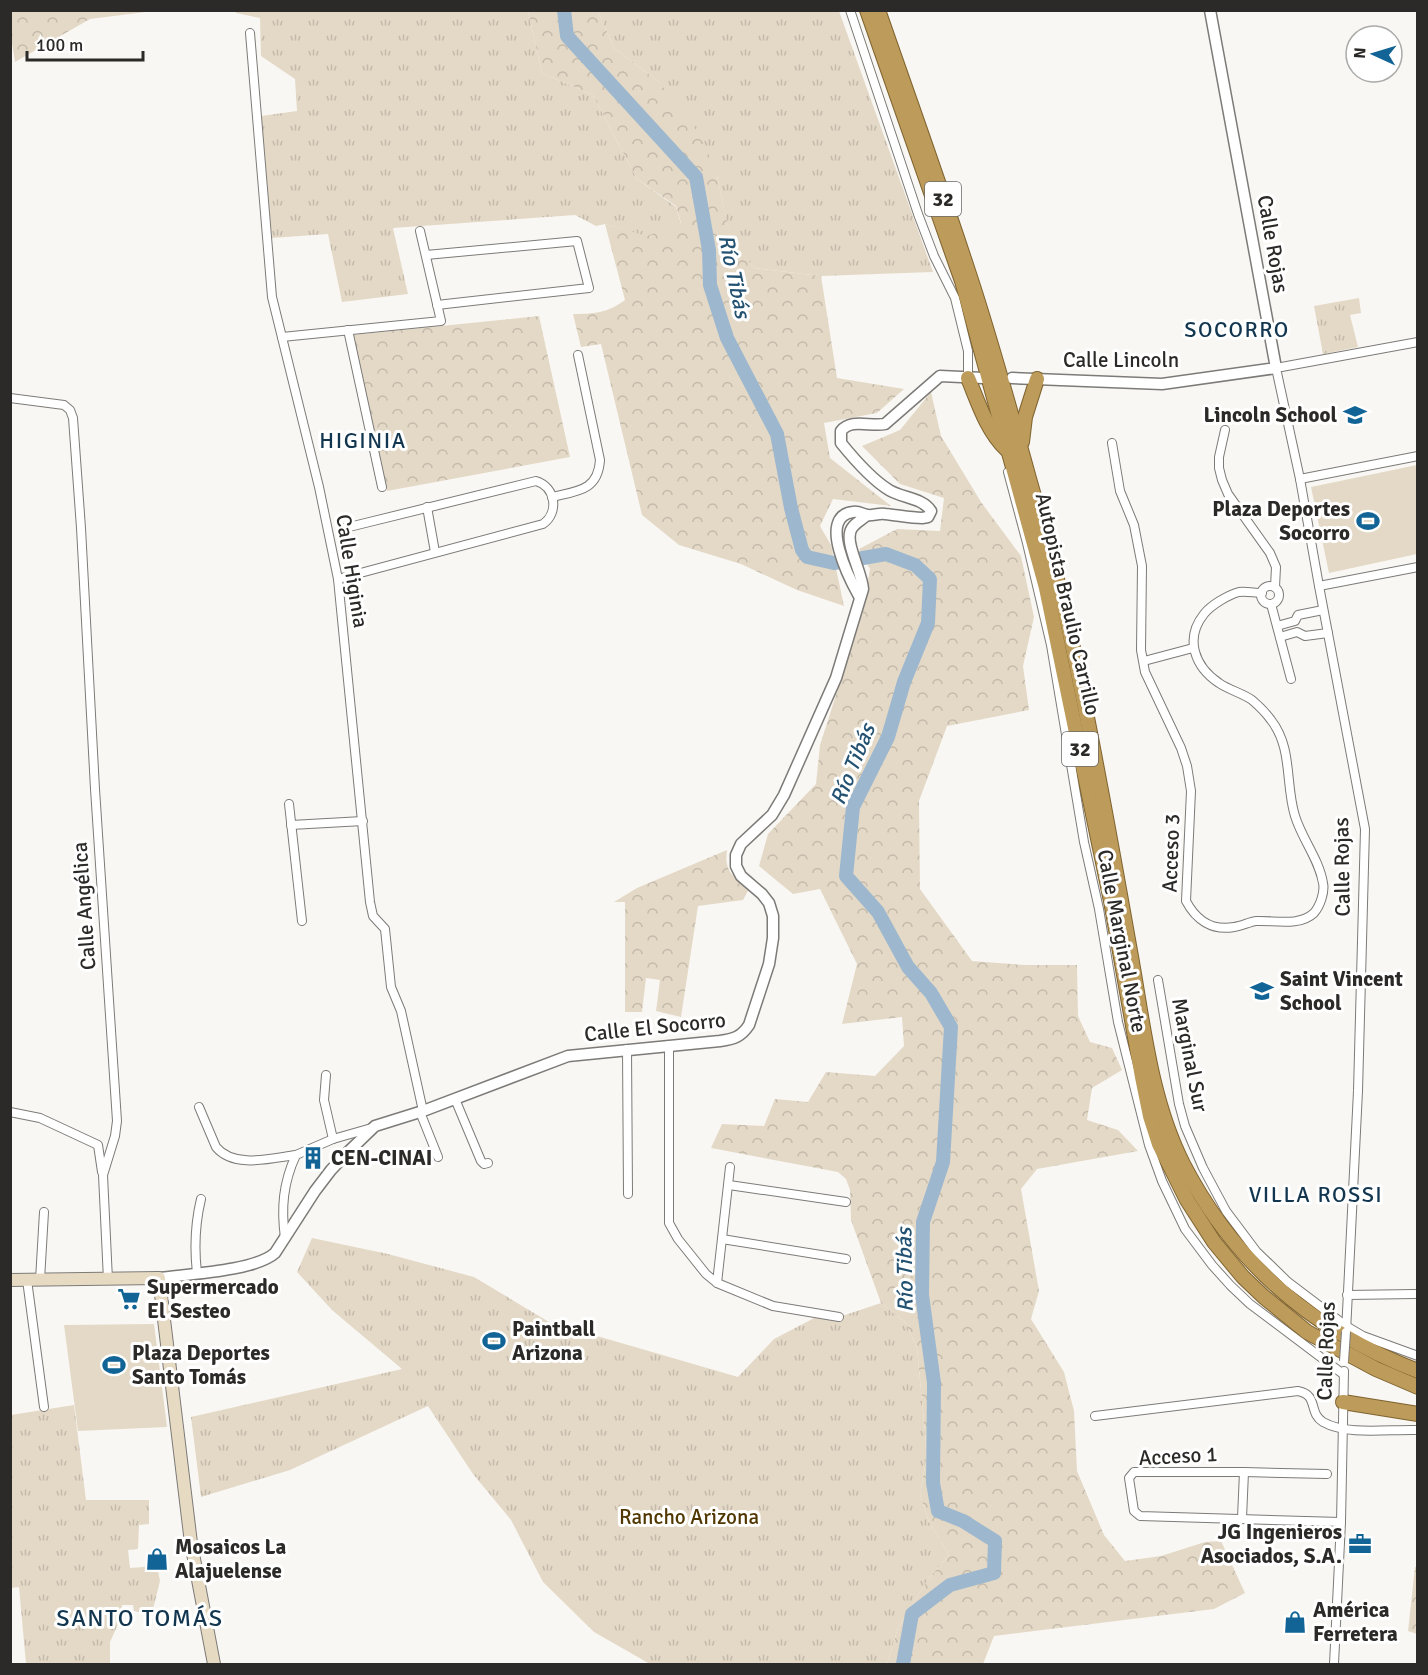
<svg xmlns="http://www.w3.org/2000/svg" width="1428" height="1675" font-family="Signika,sans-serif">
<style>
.grass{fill:url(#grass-tufts)}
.forest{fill:url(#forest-crowns)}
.garden{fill:#e4d9c7}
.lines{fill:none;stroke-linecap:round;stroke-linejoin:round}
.river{stroke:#9db8ce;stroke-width:14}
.minor-casing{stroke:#7d7b78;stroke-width:10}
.tertiary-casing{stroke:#7d7b78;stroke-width:13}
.secondary-casing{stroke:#7d7b78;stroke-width:14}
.trunk-casing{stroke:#7f632f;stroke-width:16}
.minor{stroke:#fff;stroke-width:8}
.tertiary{stroke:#fff;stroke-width:10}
.secondary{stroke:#e6dac2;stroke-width:12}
.trunk{stroke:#bc9b5b;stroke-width:14}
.minor-bridge-casing{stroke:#7d7b78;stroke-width:10;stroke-linecap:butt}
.minor-bridge{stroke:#fff;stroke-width:8}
.labels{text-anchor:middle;stroke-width:6;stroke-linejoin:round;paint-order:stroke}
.shield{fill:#fff;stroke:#6b6a69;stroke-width:1.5}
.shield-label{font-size:20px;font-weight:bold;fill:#2b2a29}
.street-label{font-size:21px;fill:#2b2a29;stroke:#fff}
.poi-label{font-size:21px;font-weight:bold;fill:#2b2a29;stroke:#fff;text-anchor:start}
.park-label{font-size:21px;fill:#503701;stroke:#fff}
.water-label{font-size:22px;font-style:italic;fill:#235171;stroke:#fff}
.neighbourhood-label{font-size:22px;letter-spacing:1.5px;fill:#12364f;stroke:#fff}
.quarter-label{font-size:24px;letter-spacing:1.5px;fill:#12364f;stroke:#fff}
</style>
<defs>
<pattern id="grass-tufts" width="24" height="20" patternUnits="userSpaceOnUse" patternTransform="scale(1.5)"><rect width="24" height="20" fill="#e4d9c7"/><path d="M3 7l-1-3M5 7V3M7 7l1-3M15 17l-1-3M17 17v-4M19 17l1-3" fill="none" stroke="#c4baab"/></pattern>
<pattern id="forest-crowns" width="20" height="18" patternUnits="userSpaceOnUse" patternTransform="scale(1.5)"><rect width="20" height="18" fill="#e4d9c7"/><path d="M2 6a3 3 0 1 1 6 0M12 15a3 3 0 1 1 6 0" fill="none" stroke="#c4baab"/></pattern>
</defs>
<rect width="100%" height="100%" fill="#f9f7f3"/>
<g class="grass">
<polygon points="236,11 528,11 542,73 593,95 637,179 676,207 681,224 647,237 605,224 596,226 575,215 393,228 408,294 342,302 328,234 272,238 261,116 297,111 295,79 261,56 260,18 236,13"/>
<polygon points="598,11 839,11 933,272 821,276 754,268 730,237 717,176 659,82 614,48"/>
<polygon points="1359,298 1361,313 1350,315 1358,347 1323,354 1314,306"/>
<polygon points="312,1238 388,1254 474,1277 549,1322 738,1377 774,1339 822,1314 839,1317 881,1303 906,1323 917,1348 927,1454 920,1495 929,1522 949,1555 927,1581 898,1628 887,1664 650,1664 594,1632 543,1582 511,1520 473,1474 428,1406 290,1470 201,1497 191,1417 402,1369 332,1310 297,1272"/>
<polygon points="74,1405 86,1500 149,1500 149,1524 139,1525 138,1549 128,1550 130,1568 157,1566 160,1581 153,1609 140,1612 134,1611 133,1605 122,1605 119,1622 110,1642 110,1664 26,1664 19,1587 11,1588 11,1415"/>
</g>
<g class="forest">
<polygon points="10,11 11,10 154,11 90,19 15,62 11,37"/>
<path d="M528,11H598L614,48L659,82L703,139L717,176L730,236L754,268L821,276L837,378L904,389L877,413L824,423L830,458L891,506L833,499L820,526L831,545L844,606L797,590L741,564L679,545L642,515L601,344L581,347L573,314C593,314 608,313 625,300L605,224L647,236L681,223L676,206L637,179L593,95L542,73Z"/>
<polygon points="539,316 570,457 387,491 352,335"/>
<polygon points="931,392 941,436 981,502 1021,556 1034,617 1023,666 1029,710 947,726 919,801 920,889 972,961 1024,965 1077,965 1078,1016 1090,1042 1112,1048 1122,1070 1092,1088 1087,1120 1118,1130 1138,1151 1037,1169 1021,1189 1039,1291 1031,1319 1064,1372 1074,1411 1077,1471 1104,1535 1125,1561 1161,1556 1205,1542 1221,1541 1245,1593 1214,1609 994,1636 983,1664 887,1664 898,1628 927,1581 949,1555 929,1522 920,1495 927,1454 917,1348 906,1323 881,1303 851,1220 850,1190 846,1179 838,1172 711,1148 722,1124 764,1126 775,1099 808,1102 826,1072 875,1076 904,1046 902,1017 842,1024 857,964 820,889 793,894 759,866 768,834 816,784 820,745 862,614 870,569 859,549 897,529 940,531 944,498 900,484 862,446 900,430"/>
<path d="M727,850C724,872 733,876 749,889L743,900L698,906L681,1017L656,1011L660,980L646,978L642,1012H625V902H614L637,888Z"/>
<polygon points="1415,1567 1417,1567 1417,1634 1408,1631"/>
</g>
<g class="garden">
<polygon points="1417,465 1417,554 1329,573 1311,487"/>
<polygon points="154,1324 167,1427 78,1431 64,1325"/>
</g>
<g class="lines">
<polyline class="river" points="564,10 567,36 696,177 709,250 710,285 727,338 777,434 791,508 802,550 807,557 834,563 886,554 915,565 930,579 928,623 904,682 888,737 853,807 846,876 878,912 908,967 931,993 951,1027 943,1162 923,1222 922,1295 934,1383 933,1483 938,1511 963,1521 995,1541 994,1573 950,1585 912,1614 903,1664"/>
<g class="minor-casing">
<g id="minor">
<polyline points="850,10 918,214 934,256 955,298 968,351 968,378"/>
<polyline points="250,33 272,297 319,487 338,579 370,902 373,916 385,929 391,987 401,1011 423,1111"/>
<polyline points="426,255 577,241 589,288 437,305"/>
<polyline points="348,330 382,487"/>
<polyline points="282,337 441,321 420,231"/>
<polyline points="10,398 64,405 70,410 73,418 81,528 95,789 117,1121 115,1136 103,1175 108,1280"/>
<polyline points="1225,430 1219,457 1219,468 1222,480 1228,494 1270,553 1276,567 1275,587"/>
<path d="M1112,443L1120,491L1134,525L1142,566L1141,650L1145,672L1181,748L1187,766L1191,791L1186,901C1196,920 1212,931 1234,927C1242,926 1249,922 1256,921C1274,920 1299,927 1314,913C1320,906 1325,892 1323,883C1319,859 1302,839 1295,816C1285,784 1293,748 1271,720C1266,713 1259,706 1252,700C1242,693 1229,690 1219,683C1195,667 1184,639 1204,614C1211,605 1228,595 1239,592C1246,591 1255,593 1262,593"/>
<polyline points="1008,472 1027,543 1051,645 1084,842 1099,909 1118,1022 1149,1145 1162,1181 1185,1229 1212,1265 1230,1285 1250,1304 1343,1374"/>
<polyline points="1300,479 1418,456"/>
<path d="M552,497C577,491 598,491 600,460L578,355"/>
<polyline points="427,507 435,552"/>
<path d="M338,579L543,524C559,513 556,487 536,481L345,528"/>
<polyline points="1319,586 1418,567"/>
<circle cx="1270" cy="595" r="9"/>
<polyline points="1271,604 1291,679"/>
<polyline points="1277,626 1295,621 1298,615 1323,610"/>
<polyline points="1280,637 1297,632 1305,636 1328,633"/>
<polyline points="1144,661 1193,648"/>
<polyline points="289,804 302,921"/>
<polyline points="291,825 363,821"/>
<polyline points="1158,980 1179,1104 1185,1126 1203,1168 1226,1211 1256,1251 1288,1282 1346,1326 1363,1336 1418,1356"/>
<polyline points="669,1045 669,1223 678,1239 706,1274 717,1283 773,1306 839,1317"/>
<polyline points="627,1049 628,1194"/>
<polyline points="326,1075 324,1100 333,1139"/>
<polyline points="455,1099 481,1161 484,1164 488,1163"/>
<path d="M199,1107L216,1147C234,1169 272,1158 296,1155"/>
<polyline points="10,1112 40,1118 98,1145 102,1172"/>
<polyline points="420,1112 438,1157"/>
<polyline points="729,1185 846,1202"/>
<path d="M285,1238C281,1208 283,1183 296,1155L333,1139L375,1127"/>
<polyline points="722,1239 846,1259"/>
<path d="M197,1273C194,1247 195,1224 201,1199"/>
<polyline points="27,1280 44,1407"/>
<polyline points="40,1280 44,1212"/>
<polyline points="717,1283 730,1167"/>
<polyline points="1347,1295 1415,1294"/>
<polyline points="1346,1332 1358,1091 1365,829 1319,586 1300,479 1276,368 1418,342"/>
<path d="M1095,1416L1298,1391C1319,1395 1308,1413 1323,1422C1348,1436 1389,1429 1418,1430"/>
<polyline points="1327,1474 1244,1472 1134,1472 1129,1478 1134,1511 1140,1516 1341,1522"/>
<polyline points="1242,1518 1244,1472"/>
<polyline points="1334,1664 1341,1522 1344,1371"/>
</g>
</g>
<g class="tertiary-casing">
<g id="tertiary">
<polyline points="1012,378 1162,384 1276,368 1210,10"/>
<path d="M859,596C850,580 817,516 853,512C859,511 862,514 867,515C872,516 879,513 885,514C897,515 910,518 922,518L928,517L931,511C923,498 902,498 889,490C871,479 854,459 841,443V431C851,418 870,427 885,424L940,376L983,378"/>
<path d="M159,1278C188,1274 255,1271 275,1253L315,1191L331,1170L347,1153L375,1126L423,1111L568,1056L720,1041C734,1039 741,1037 749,1025L769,964L773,938V916L769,903L762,894L741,876L736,866V855L741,844L772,815L784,795L836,678L863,589C862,571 843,541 852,528C856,522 862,520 867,515"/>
</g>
</g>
<g class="secondary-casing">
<polyline id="secondary" points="10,1280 159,1278 191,1543 214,1664"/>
</g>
<g class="trunk-casing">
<g id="trunk">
<polyline points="867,10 962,281 1046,588 1111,901 1142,1077 1150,1116 1159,1144 1187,1200 1214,1242 1243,1277 1264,1297 1307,1332 1376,1369 1418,1387"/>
<path d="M878,10C909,99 941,188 970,277C992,344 1011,413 1030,482C1044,530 1058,579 1069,629C1092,736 1111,843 1130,951C1143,1022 1150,1099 1183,1164C1235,1264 1313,1331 1418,1371"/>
<path d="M968,378C978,402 987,431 1006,449"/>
<polyline points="1022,442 1025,417 1037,379"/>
<polyline points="1343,1402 1418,1414"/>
</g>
</g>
<use href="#minor" class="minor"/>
<use href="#tertiary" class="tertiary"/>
<use href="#secondary" class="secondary"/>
<use href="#trunk" class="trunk"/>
<g class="minor-bridge-casing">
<polyline id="minor-bridge" points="1344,1361 1346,1332"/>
</g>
<use href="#minor-bridge" class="minor-bridge"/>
</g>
<defs>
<g id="school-bare" transform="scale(1.8)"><path d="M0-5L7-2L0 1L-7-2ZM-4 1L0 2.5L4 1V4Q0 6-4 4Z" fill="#116495" stroke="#fff" stroke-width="2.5" paint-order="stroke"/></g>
<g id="stadium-bare" transform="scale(1.8)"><path d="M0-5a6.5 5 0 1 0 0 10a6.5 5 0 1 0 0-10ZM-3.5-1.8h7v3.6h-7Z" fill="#116495" stroke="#fff" stroke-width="2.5" paint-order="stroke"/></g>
<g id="building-bare" transform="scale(1.8)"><path d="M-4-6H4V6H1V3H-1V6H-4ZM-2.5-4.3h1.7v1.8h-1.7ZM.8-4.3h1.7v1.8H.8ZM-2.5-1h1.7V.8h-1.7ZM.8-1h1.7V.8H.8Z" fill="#116495" stroke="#fff" stroke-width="2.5" paint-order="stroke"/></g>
<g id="supermarket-bare" transform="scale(1.8)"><path d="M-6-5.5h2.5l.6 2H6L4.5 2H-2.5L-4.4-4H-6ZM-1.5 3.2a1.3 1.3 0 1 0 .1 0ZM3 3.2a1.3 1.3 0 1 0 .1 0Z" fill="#116495" stroke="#fff" stroke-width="2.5" paint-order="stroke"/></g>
<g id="office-bare" transform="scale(1.8)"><path d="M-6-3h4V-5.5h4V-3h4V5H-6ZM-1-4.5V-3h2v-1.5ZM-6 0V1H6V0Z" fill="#116495" stroke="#fff" stroke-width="2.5" paint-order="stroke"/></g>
<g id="shop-bare" transform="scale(1.8)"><path d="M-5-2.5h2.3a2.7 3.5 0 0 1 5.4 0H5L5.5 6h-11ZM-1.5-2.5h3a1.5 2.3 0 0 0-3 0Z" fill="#116495" stroke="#fff" stroke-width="2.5" paint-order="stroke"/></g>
</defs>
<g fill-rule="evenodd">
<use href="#school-bare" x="1355" y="415"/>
<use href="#stadium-bare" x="1368" y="521"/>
<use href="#school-bare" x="1262" y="991"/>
<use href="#building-bare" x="313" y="1158"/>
<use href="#supermarket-bare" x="129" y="1299"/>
<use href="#stadium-bare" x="494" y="1341"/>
<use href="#stadium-bare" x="114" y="1365"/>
<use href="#office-bare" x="1360" y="1544"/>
<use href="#shop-bare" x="157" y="1559"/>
<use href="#shop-bare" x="1295" y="1622"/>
</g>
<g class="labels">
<g class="shield">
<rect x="925" y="182" width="36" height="34" rx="4.5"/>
<rect x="1062" y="732" width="36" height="34" rx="4.5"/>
</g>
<g class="shield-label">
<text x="943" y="206">32</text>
<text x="1080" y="756">32</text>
</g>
<g class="street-label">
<text transform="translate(1273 244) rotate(80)" y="7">Calle Rojas</text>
<text x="1121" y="367">Calle Lincoln</text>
<text transform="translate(352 571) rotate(81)" y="7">Calle Higinia</text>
<text transform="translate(1068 604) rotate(77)" y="7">Autopista Braulio Carrillo</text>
<text transform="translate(1171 853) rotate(-88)" y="7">Acceso 3</text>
<text transform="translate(1342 867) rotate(-91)" y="7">Calle Rojas</text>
<text transform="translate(84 906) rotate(-94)" y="7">Calle Angélica</text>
<text transform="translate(1122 941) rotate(79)" y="7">Calle Marginal Norte</text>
<text transform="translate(655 1027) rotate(-6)" y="7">Calle El Socorro</text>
<text transform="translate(1190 1055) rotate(79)" y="7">Marginal Sur</text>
<text transform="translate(1326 1351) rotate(-88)" y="7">Calle Rojas</text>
<text transform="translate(1178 1456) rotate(-3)" y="7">Acceso 1</text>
</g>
<g class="poi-label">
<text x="1337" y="422" text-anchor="end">Lincoln School</text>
<text x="1350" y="516" text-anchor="end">Plaza Deportes<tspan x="1350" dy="24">Socorro</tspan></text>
<text x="1280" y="986">Saint Vincent<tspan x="1280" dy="24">School</tspan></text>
<text x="331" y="1165">CEN-CINAI</text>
<text x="147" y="1294">Supermercado<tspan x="147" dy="24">El Sesteo</tspan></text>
<text x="512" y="1336">Paintball<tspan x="512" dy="24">Arizona</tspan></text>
<text x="132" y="1360">Plaza Deportes<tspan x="132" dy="24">Santo Tomás</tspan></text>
<text x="1342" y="1539" text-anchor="end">JG Ingenieros<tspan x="1342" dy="24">Asociados, S.A.</tspan></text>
<text x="175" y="1554">Mosaicos La<tspan x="175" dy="24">Alajuelense</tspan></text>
<text x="1313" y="1617">América<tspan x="1313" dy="24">Ferretera</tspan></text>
</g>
<g class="park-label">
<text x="689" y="1524">Rancho Arizona</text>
</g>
<g class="water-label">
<text transform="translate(735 276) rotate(78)" y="8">Río Tibás</text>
<text transform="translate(852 764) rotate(-68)" y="8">Río Tibás</text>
<text transform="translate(904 1270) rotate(-91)" y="8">Río Tibás</text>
</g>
<g class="neighbourhood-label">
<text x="1237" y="337">SOCORRO</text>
<text x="363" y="448">HIGINIA</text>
<text x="1316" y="1202">VILLA ROSSI</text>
</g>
<g class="quarter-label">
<text x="140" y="1626">SANTO TOMÁS</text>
</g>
</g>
<rect width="1428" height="1675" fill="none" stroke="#2b2a29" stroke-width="24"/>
<g transform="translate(1374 54) rotate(274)"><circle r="28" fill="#ffffff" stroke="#aaaaa9" stroke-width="1.5"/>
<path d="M0-4.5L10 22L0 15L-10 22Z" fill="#116495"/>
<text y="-9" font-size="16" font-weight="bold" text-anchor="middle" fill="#2b2a29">N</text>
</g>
<path d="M27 51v9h116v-9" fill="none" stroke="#2b2a29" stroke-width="3"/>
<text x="36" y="51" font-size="18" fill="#2b2a29" stroke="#ffffff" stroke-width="4.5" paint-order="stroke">100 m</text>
</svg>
